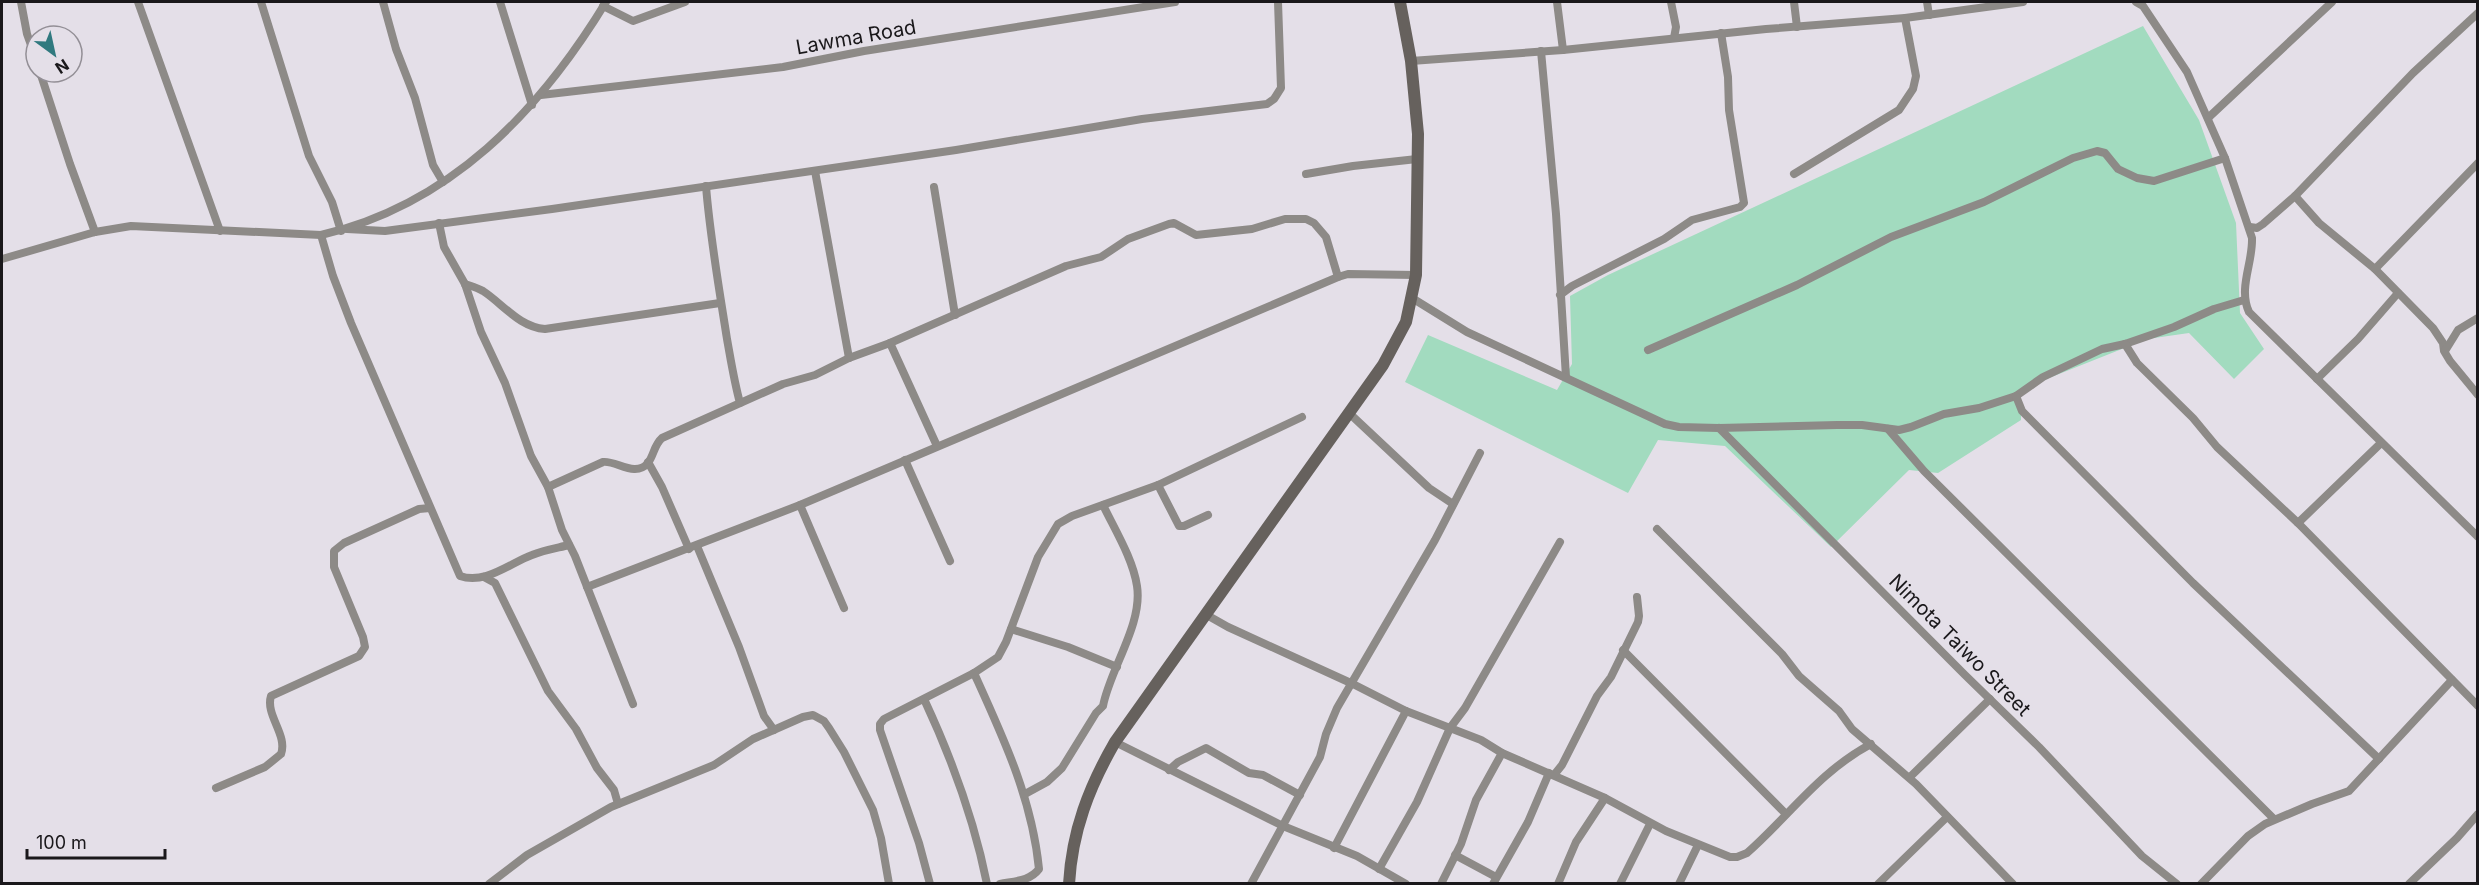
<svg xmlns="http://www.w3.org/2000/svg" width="2479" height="885" font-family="Inter,sans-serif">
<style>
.green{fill:#a2dbbf}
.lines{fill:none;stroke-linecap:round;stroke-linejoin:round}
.street{stroke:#8d8a87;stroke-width:8}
.secondary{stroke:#66615d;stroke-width:12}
.labels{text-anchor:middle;stroke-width:6;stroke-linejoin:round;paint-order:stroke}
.street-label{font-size:20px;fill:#1a181b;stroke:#e4dfe8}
</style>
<rect width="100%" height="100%" fill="#e4dfe8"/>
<polygon class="green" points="2143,26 2199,120 2236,223 2240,313 2264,349 2234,379 2189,333 2147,339 2021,389 2021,420 1938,473 1909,470 1831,547 1725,446 1658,440 1628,493 1405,382 1428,335 1557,390 1572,364 1570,296 1608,275"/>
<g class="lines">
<g class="street">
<polyline points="21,2 27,34 36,59"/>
<polyline points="138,2 220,231"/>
<polyline points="261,2 309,156 332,202 341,231"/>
<polyline points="383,2 396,49 415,98 433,165 443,182"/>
<polyline points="500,2 532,105"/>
<polyline points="1557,2 1563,50"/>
<polyline points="1671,2 1676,27 1674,38"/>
<polyline points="1794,2 1797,27"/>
<polyline points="1927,2 1929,15"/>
<path d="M2136,2L2143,6L2187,72L2225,158L2252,238C2253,263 2238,288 2249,312L2478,537"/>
<polyline points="603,6 633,21 685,2"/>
<polyline points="1541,51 1556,214 1566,377"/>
<polyline points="1411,61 1563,50 1766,29 1905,18 2023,2"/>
<polyline points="40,72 70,164 95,232"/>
<polyline points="541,95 783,67 864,51 1175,2"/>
<polyline points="2208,118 2332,2"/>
<polyline points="815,171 849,358"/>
<polyline points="1306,174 1353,166 1417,159"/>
<polyline points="1794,174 1899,110 1913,89 1916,76 1905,18"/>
<path d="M706,186C710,237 719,288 727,339C731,361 734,381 740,403"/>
<polyline points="934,187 955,315"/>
<polyline points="2295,196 2319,223 2375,269 2433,328 2443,343 2444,351 2450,361 2478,395"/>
<polyline points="439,223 444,247 465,284 481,332 505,383 531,456 548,487 562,530 575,556 633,704"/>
<polyline points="2250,227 2257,228 2263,224 2295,196 2413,73 2478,13"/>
<polyline points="347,229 385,231 552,209 956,150 1142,119 1267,104 1274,99 1281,88 1278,2"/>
<path d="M321,235L333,276L351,323L460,576C485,585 510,563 532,555C544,550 557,548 569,545"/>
<path d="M2,259L95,232L131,226L321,235C450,205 539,112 606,2"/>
<polyline points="2375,269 2478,163"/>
<path d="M465,284C471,286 478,288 483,291C503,304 519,327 545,329L720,303"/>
<polyline points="1560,295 1572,286 1664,239 1692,220 1740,207 1744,203 1729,110 1728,77 1721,33"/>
<polyline points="1412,298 1467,332 1665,424 1679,427 1719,428 1837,425 1862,425 1899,430 1911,427 1944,414 1979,408 2016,396 2043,377 2102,349 2125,344 2174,327 2214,309 2244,300"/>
<polyline points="890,343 937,446"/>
<polyline points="2125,344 2137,363 2193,418 2217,447 2298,523 2478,706"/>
<polyline points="1648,350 1797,285 1891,237 1984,202 2073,158 2097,151 2105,153 2118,169 2137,178 2154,181 2225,158"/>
<polyline points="2445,351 2458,330 2478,318"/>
<polyline points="2317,379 2358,339 2398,293"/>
<polyline points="2016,396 2022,411 2193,583 2379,759"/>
<polyline points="1349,413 1429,488 1453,504"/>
<polyline points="1719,428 1965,675 2039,747 2142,856 2177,884"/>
<polyline points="1888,429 1924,471 2274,819"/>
<polyline points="905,460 950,561"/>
<polyline points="648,462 662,487 689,549"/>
<polyline points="1158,485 1179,526 1184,526 1208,515"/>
<path d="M548,487L603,462C616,460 635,478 648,463C654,455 654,445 662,438L783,384L815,375L849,358L890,343L1066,266L1101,257L1128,239L1169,224L1174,223L1196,235L1252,229L1285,219H1306L1314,223L1326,237L1338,277"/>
<polyline points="800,505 844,608"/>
<polyline points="2298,523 2381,443"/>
<polyline points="1657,529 1782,654 1799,676 1839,711 1852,729 1916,784 2013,884"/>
<polyline points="697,546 739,647 764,716 774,730"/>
<polyline points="484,577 495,583 548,691 576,729 597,768 614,790 618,804"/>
<polyline points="587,587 800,505 1338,277 1348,274 1416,275"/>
<path d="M1205,614L1228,627L1353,684L1406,711L1481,740L1502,753L1605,798L1666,831L1730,857H1737L1747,853C1789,816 1820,771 1871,744"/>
<polyline points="1011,629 1068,647 1117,667"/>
<polyline points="1623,650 1786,814"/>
<path d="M974,673C1003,737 1032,798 1039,869C1030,881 1015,881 1000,884"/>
<path d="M924,699C952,759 974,819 987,884"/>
<polyline points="1115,742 1283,826 1357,856 1406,884"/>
<polyline points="1169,770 1178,762 1206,748 1249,773 1263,775 1300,795"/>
<polyline points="1554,775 1562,765 1597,696 1611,677 1638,622 1639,616 1637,597"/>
<polyline points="1910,777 1990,699"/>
<path d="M216,788L265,767L281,754C288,735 265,715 271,696L359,656L365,647L363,637L334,567V551L344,543L419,509L430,508"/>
<path d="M1025,794L1047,782L1062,768L1096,713L1103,706C1110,669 1143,624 1137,586C1133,559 1115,530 1103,505"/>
<polyline points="1334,848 1406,711"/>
<polyline points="1455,855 1496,877"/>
<polyline points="1379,869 1417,802 1450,728 1465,708 1560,542"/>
<polyline points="489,884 527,855 611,807 714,765 753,739 803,717 813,715 824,721 829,728 844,752 873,810 881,838 889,884"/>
<polyline points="930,884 919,843 880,730 880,724 884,719 974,673 998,657 1006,642 1038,557 1058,524 1072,516 1158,485 1302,417"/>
<polyline points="1251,884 1320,757 1326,734 1337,708 1435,540 1480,453"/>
<polyline points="1441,884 1461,844 1476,800 1502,753"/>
<polyline points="1493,884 1528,822 1549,773"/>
<polyline points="1558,884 1576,842 1605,798"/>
<polyline points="1620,884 1650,824"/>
<polyline points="1679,884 1698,845"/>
<polyline points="1878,884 1947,817"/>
<polyline points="2201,884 2248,836 2265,824 2312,804 2349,791 2452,680"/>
<polyline points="2409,884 2457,838 2478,814"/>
</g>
<path class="secondary" d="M1069,884C1072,831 1089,787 1115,742L1383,365L1406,322L1416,275L1418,134L1411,61L1400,2"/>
</g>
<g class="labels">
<g class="street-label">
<text transform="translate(856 37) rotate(-10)" y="7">Lawma Road</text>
<text transform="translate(1960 645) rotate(45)" y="7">Nimota Taiwo Street</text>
</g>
</g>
<rect width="2479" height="885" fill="none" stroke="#1a181b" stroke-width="6"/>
<g transform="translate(54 54) rotate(147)"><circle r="28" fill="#e4dfe8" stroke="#938f96" stroke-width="1.5"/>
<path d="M0-4.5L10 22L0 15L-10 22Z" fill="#30797f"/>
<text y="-9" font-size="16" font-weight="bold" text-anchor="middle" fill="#1a181b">N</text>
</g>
<path d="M27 849v9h138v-9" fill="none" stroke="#1a181b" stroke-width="3"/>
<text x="36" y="849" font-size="18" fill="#1a181b" stroke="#e4dfe8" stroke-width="4.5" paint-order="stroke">100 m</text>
</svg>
